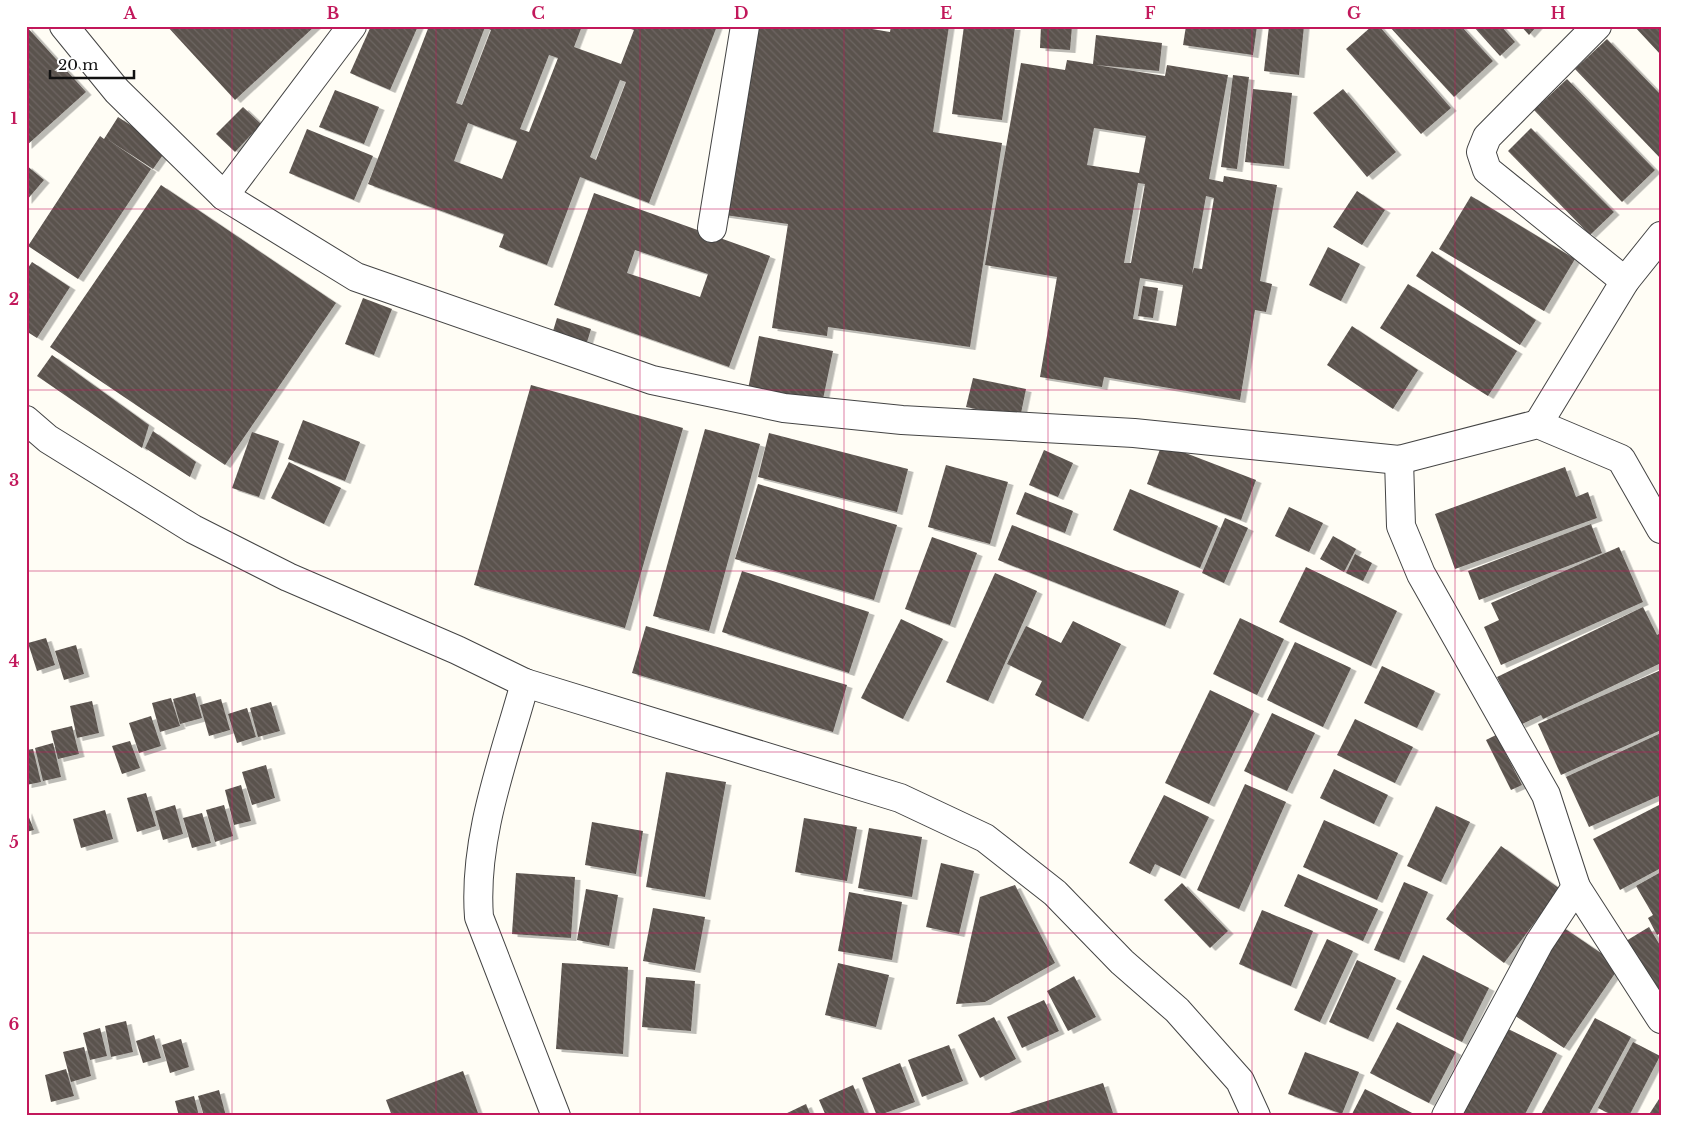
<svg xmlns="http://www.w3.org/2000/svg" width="1687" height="1142" font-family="'Libre Baskerville',serif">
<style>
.building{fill:url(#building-back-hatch);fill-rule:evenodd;filter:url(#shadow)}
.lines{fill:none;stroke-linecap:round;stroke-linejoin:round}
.minor-casing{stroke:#444;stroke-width:30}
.minor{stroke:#fff;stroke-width:28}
.grid{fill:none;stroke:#c2185b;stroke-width:1;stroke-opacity:0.55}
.neatline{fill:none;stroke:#c2185b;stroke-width:2}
.grid-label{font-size:16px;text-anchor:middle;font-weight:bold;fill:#c2185b}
</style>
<defs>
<pattern id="building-back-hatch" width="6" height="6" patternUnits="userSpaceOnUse" patternTransform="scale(1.25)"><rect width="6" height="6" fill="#5a524d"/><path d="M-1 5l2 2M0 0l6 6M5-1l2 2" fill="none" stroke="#6d6662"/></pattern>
<filter id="shadow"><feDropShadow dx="5.5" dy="3" stdDeviation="0" flood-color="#0004"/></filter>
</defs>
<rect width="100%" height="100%" fill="#fffdf5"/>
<g class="building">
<polygon points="26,26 86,92 26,146"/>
<polygon points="167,26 315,26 235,100"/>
<polygon points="371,26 418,26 390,90 350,73"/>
<path d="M429,26H582L574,47L621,64L634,30L625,26H717L649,203L580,177L547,265L499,247L504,234L368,184ZM485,27L491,30L462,105L456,103ZM549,55L558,58L529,132L520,129ZM620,80L626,82L596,160L590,157ZM468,123L517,141L502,179L454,161Z"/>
<polygon points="747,26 854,26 890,32 891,26 949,26 933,132 1002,143 970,347 828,327 827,336 772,328 788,224 718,214"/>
<polygon points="964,26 1015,27 1002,120 952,114"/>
<polygon points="1041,26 1072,26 1070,50 1040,48"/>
<polygon points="1186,26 1257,26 1253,55 1183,45"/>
<polygon points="1269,26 1304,26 1299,75 1264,71"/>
<polygon points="1372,26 1379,26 1451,108 1421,134 1346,49"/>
<polygon points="1389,26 1461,26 1493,61 1454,97"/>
<polygon points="1473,26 1501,26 1515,42 1500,56"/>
<polygon points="1521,26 1537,26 1529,35"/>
<polygon points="1634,26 1661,26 1661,55"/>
<path d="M1096,35L1162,43L1159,71L1096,65L1165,76L1167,65L1228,75L1209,179L1223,182L1224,176L1277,185L1260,281L1272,284L1266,312L1255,310L1240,400L1104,377L1102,387L1040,377L1057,277L985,265L1021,63L1065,70L1067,60L1093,64ZM1094,128L1146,136L1139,173L1087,165ZM1138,183L1145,184L1131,263H1124ZM1206,196L1214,198L1202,269L1194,268L1192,274ZM1140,278L1183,285L1176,326L1133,319Z"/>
<polygon points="1607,39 1661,95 1661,159 1575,69"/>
<polygon points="1233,75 1249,77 1237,169 1221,167"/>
<polygon points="1567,79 1655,170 1622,202 1534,110"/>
<polygon points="1253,89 1292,93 1284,166 1245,162"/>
<polygon points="1343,89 1396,152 1367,177 1313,113"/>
<polygon points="335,90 379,107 364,144 319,127"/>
<polygon points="243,107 261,124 235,152 216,134"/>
<polygon points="118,117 167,149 153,169 107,139 151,169 78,279 28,246 100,136 104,139"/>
<polygon points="1531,128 1614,212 1590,235 1508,151"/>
<polygon points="307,129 373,156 354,200 289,173"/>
<polygon points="26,165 44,180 26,201"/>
<polygon points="161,185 336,303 225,465 50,347"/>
<polygon points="1357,191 1385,210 1362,245 1333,227"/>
<path d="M594,193L770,256L729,367L554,305ZM635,250L708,274L700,297L627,273Z"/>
<polygon points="1471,196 1575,259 1544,311 1439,249"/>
<polygon points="1328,247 1360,264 1341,301 1309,285"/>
<polygon points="1432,251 1536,320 1520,345 1416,276"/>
<polygon points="32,262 70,287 37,338 26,331 26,271"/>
<polygon points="1408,284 1517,351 1488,396 1380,328"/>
<polygon points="1143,286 1158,288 1153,318 1138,316"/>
<polygon points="363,298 392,309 374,355 345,344"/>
<polygon points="557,318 591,329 587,342 553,331"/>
<polygon points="1352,326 1418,370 1393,409 1327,365"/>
<polygon points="759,336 833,351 822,404 748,389"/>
<polygon points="52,355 149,425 142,448 37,376"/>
<polygon points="973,378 1026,389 1020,418 966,407"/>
<polygon points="531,385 683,428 625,628 474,585"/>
<polygon points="303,420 360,442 345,481 288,459"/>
<polygon points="705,429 760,444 709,631 653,616"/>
<polygon points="153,431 196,462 190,477 145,448"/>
<polygon points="252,432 279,441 259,497 232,488"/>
<polygon points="769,433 908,469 897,512 758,477"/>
<polygon points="1162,444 1256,480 1241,520 1147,484"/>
<polygon points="1044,450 1073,463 1058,497 1029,485"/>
<polygon points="289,462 341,488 324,524 271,498"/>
<polygon points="946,465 1008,482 990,544 928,527"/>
<polygon points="1565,467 1576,497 1588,492 1597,518 1455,569 1435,514"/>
<polygon points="758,484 897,525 874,600 735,559"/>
<polygon points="1130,489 1218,526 1200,568 1113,530"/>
<polygon points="1025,492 1073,511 1065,533 1016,514"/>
<polygon points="1289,507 1323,523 1309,552 1275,536"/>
<polygon points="1225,518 1248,528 1224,583 1202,573"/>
<polygon points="1591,524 1602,553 1479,600 1468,571"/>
<polygon points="1012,525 1179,591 1165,626 998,560"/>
<polygon points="1333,536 1356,549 1344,572 1320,559"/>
<polygon points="932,537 977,553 950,625 905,609"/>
<polygon points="1619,547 1643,602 1501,665 1484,627 1499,620 1491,603"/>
<polygon points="1355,554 1372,563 1363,581 1346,573"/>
<polygon points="1306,567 1397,611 1371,666 1279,622"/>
<polygon points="742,571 869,612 849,673 722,632"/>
<polygon points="995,573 1037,591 988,701 946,682"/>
<polygon points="1643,607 1657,635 1661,633 1661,663 1543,719 1541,715 1520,725 1497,677"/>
<polygon points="1240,618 1284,639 1257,695 1213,674"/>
<polygon points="901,619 943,639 903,719 861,698"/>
<polygon points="1073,621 1121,644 1083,719 1035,695 1042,681 1007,664 1026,626 1061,643"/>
<polygon points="646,626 847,685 833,732 632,673"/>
<polygon points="46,638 55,665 37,671 28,643"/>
<polygon points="1295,642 1351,668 1323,727 1267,700"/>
<polygon points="76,645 84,674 64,680 55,651"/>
<polygon points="1382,666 1435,691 1417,728 1364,703"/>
<polygon points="1661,670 1661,730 1561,775 1538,724"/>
<polygon points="1210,690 1254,711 1209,804 1165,783"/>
<polygon points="195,693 202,718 180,724 173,699"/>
<polygon points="171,698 180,726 160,732 152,703"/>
<polygon points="221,699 230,730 209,736 200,705"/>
<polygon points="92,701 99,733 77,738 70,706"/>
<polygon points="271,702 280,731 258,737 250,708"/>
<polygon points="247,708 256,737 237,743 228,714"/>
<polygon points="1272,713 1315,733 1287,791 1244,771"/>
<polygon points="151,716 161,746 139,753 129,723"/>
<polygon points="1355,719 1413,747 1395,783 1337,755"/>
<polygon points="72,726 79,754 58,759 51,731"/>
<polygon points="1661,733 1661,795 1589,827 1566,777"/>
<polygon points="1496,735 1522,785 1511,790 1486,740"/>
<polygon points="130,741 140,768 122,774 112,746"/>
<polygon points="53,743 61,777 43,781 35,748"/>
<polygon points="33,749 41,782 26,785 26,750"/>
<polygon points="266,765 275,798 252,805 242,772"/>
<polygon points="1334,769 1388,795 1374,824 1320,798"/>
<polygon points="666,772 726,782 705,897 646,887"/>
<polygon points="1245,784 1286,802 1239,909 1197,890"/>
<polygon points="241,785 251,821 234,825 225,790"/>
<polygon points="146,793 156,826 137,832 127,798"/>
<polygon points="1164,795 1209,817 1180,876 1155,864 1150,874 1129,863"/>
<polygon points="1661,804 1661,868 1620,890 1593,839"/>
<polygon points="175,805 183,834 163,840 155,811"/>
<polygon points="224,805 233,836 215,842 206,810"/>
<polygon points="1436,806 1470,822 1441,882 1407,866"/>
<polygon points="26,810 34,830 26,832"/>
<polygon points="105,810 113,839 81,848 73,819"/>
<polygon points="202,813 211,843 192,848 183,818"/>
<polygon points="804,818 857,827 847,881 795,872"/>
<polygon points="1324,820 1398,853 1377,900 1303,867"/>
<polygon points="592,822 643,831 636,874 585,865"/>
<polygon points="869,828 922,837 912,897 858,888"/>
<polygon points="1501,846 1560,889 1504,963 1446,919"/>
<polygon points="941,863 974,871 959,934 926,927"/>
<polygon points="1661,872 1661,933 1657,935 1648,918 1653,915 1636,886"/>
<polygon points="516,873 575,877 571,938 512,934"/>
<polygon points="1298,874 1378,909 1363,941 1284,906"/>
<polygon points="1404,882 1428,892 1399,960 1374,950"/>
<polygon points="1182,883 1228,931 1210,948 1164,900"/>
<polygon points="1015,885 1055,963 985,1002 956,1004 980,897"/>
<polygon points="586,889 618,895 609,946 577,940"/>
<polygon points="849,892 902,902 892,960 838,951"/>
<polygon points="653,908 705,917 695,970 643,961"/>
<polygon points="1262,910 1313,931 1291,986 1239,964"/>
<polygon points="1561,926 1620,966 1564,1048 1505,1009"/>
<polygon points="1649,927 1661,947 1661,998 1626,941"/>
<polygon points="1327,939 1353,951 1320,1022 1294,1010"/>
<polygon points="1423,955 1489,988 1462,1042 1396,1009"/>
<polygon points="1357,960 1396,978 1368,1039 1329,1022"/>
<polygon points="562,963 628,967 623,1054 556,1049"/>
<polygon points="838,963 889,975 876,1027 825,1015"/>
<polygon points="1074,976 1096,1017 1068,1031 1047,991"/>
<polygon points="646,977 695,981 691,1031 642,1027"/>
<polygon points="1044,1000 1059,1031 1022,1048 1007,1017"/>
<polygon points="994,1017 1016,1059 980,1078 958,1035"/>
<polygon points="1595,1018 1631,1037 1588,1116 1540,1116"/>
<polygon points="126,1021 133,1052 111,1057 105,1026"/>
<polygon points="1397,1022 1456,1052 1429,1103 1370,1073"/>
<polygon points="1504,1027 1557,1053 1524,1116 1459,1116"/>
<polygon points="100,1028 107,1056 90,1060 83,1033"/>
<polygon points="154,1035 161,1058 143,1063 136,1041"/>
<polygon points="181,1039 189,1067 170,1073 162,1045"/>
<polygon points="1633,1042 1660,1056 1629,1116 1614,1116 1598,1108"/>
<polygon points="949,1045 963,1081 922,1097 908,1060"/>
<polygon points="84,1047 91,1076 71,1082 63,1052"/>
<polygon points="1305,1052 1359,1072 1342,1114 1288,1094"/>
<polygon points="900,1063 915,1102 877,1116 862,1078"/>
<polygon points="66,1069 74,1096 51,1102 45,1075"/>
<polygon points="463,1071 479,1116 392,1116 386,1100"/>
<polygon points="1103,1083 1114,1116 1003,1116 1003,1115"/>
<polygon points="853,1085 866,1116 826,1116 819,1100"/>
<polygon points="1365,1089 1418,1116 1351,1116"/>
<polygon points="219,1090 226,1116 204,1116 198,1096"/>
<polygon points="194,1096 199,1116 179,1116 175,1101"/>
<polygon points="1661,1096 1661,1116 1648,1116"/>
<polygon points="806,1104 811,1116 781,1116"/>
</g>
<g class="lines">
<g class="minor-casing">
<g id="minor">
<polyline points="64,26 117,91 224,196 356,277 652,380 784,408 902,420 1134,433 1399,460 1538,424 1621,459 1661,529"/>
<polyline points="1597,26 1487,137 1481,152 1487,170 1625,281"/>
<polyline points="224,196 352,26"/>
<polyline points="712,228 745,26"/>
<polyline points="26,420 48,439 193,529 288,577 457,650 525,683 900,798 985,838 1055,893 1122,962 1177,1010 1240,1081 1256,1116"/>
<polyline points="1538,424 1625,281 1661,236"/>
<polyline points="1399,460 1401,526 1421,574 1546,795 1576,887 1661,1019"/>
<path d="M525,683C504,759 473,838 479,917L556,1116"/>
<polyline points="1446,1116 1539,943 1576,887"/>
</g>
</g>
<use href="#minor" class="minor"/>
</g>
<path class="grid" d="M232,26V1116M436,26V1116M640,26V1116M844,26V1116M1048,26V1116M1252,26V1116M1455,26V1116M26,209H1661M26,390H1661M26,571H1661M26,752H1661M26,933H1661"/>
<rect width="1687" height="1142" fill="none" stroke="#ffffff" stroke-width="55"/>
<path d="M50 70v8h84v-8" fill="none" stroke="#111111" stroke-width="2.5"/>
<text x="58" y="70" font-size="15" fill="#111111" stroke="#ffffff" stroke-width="4" paint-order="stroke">20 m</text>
<rect x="28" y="28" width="1632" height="1086" class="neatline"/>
<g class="grid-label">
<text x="130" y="19">A</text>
<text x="333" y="19">B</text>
<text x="538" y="19">C</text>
<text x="741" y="19">D</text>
<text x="946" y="19">E</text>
<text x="1150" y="19">F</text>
<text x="1354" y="19">G</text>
<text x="1558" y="19">H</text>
<text x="14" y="124">1</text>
<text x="14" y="305">2</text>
<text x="14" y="486">3</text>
<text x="14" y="667">4</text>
<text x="14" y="848">5</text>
<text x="14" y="1030">6</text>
</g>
</svg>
